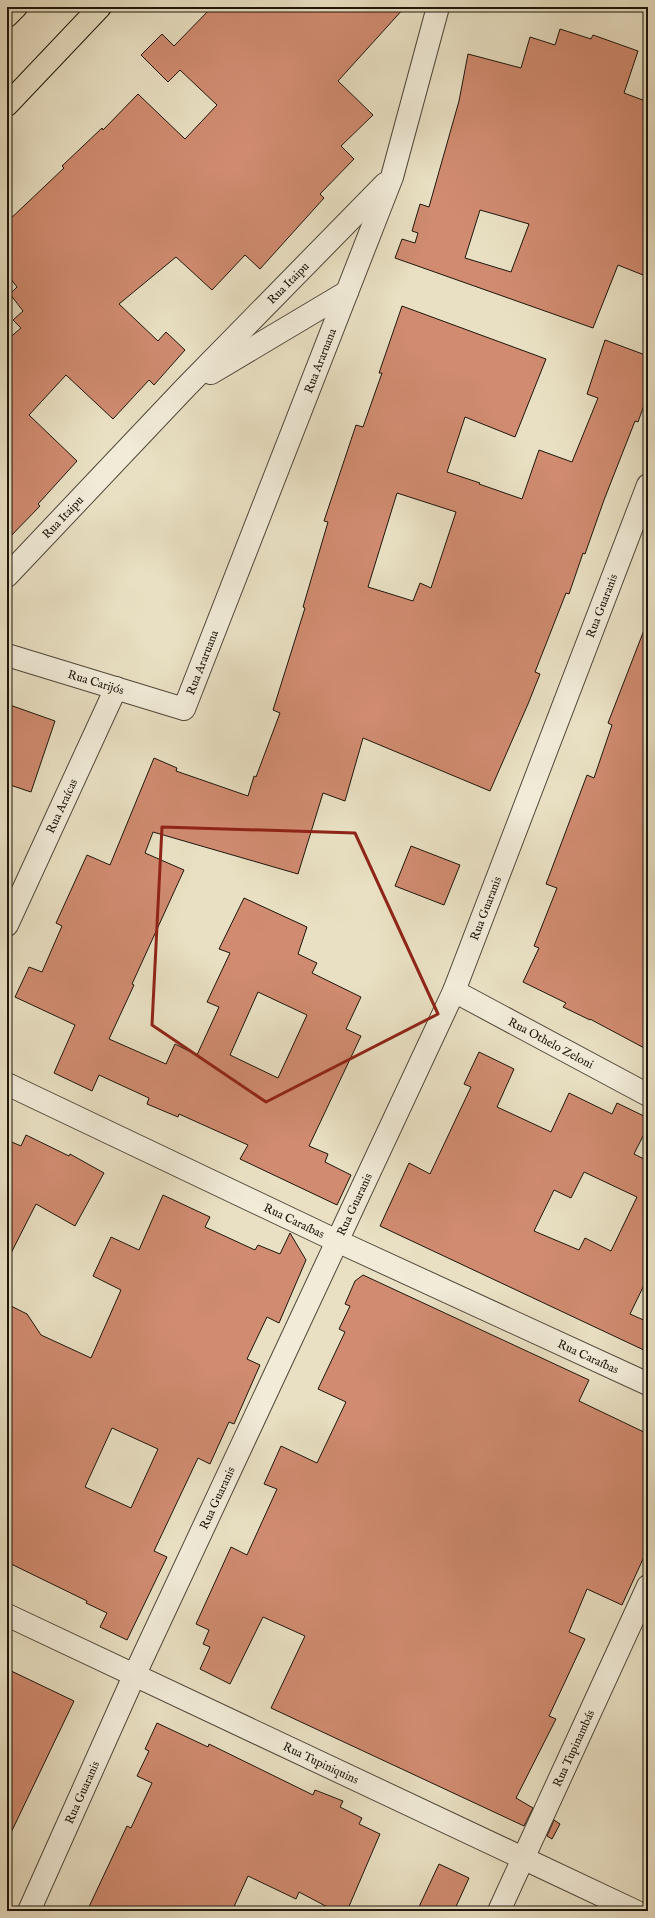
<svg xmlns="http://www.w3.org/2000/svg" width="655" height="1918" font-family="'IM FELL English',serif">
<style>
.building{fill:#d08b70;stroke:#1d160c;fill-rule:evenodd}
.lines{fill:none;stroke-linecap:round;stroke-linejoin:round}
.minor-casing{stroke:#50483a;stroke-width:24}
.trunk-casing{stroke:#1d160c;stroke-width:24}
.minor{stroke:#f1ebd8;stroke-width:22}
.trunk{stroke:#e9e0c3;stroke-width:22}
.marked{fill:none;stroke:#8f2418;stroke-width:3;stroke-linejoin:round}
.labels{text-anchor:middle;stroke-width:3;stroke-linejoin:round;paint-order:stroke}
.street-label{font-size:12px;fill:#1d160c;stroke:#f1ebd8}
</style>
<rect width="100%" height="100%" fill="#e9e0c3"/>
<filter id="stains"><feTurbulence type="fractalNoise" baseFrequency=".005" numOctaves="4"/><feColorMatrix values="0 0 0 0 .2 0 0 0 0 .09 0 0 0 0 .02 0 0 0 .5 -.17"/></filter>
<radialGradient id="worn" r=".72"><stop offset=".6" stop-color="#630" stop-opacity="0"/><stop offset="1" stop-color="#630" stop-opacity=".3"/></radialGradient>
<g class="building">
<polygon points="212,7 405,7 338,81 373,115 341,146 354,159 320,194 324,198 260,269 245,255 212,290 176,257 119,304 158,341 166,332 185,350 154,385 149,380 113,419 66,375 29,415 77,461 38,504 40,506 7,540 7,340 21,328 13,320 23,311 10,294 17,287 7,274 7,222 64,168 62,166 102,128 103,130 138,94 185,139 217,105 180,70 168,82 141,55 162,34 174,46"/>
<path d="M560,29L591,39L593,35L638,51L624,93L648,102V260L643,275L618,265L593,328L395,258L402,239L415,243L418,233L412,231L420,204L429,207L459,101L468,54L521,68L530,37L555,45ZM480,210L529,224L511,272L465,258Z"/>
<path d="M402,306L546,359L515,437L465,417L447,472L480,483L479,484L522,499L539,450L572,462L598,398L587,394L605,340L648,356V394L638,422L635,421L604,500L585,554L583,553L569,594L566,593L535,672L540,674L528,704L490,791L363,738L345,801L323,793L298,874L153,832L145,853L184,870L132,984L134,985L109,1039L166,1064L175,1044L197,1055L219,1007L207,1002L230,953L219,949L244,898L307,927L298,954L317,963L312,973L361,997L346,1029L361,1036L309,1146L328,1154L325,1162L351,1175L337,1205L240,1159L248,1145L179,1114L178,1117L147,1104L149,1098L99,1075L92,1091L54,1073L75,1025L15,997L29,967L42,972L62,926L56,923L87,855L110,865L154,758L177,768L176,771L248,796L254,776L256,777L280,713L273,710L305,608L303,607L328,522L324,521L356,425L363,427L382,373H379ZM397,493L456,512L431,588L420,583L413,601L368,587ZM258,992L307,1015L278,1078L230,1055Z"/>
<polygon points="646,625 648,626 648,1050 590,1019 590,1020 563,1007 566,1003 523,982 539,948 534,946 557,888 546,884 587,775 594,778 612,725 608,723"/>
<polygon points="7,704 55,721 31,792 7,784"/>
<polygon points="411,846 460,865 444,905 395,886"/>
<path d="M479,1052L514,1069L497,1107L551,1132L569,1093L612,1114L617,1103L648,1118V1126L634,1154L648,1161V1277L630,1314L648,1322V1352L380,1226L409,1163L430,1174L471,1087L464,1084ZM584,1172L637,1197L611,1251L585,1238L579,1250L534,1231L554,1190L571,1198Z"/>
<polygon points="26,1135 69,1156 70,1154 104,1173 75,1226 36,1204 7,1261 7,1140 21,1146"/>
<path d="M163,1195L210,1217L205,1227L255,1250L258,1245L280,1254L290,1233L306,1260L279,1323L267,1317L247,1359L260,1365L234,1424L229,1422L210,1464L198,1458L154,1551L167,1557L127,1640L100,1627L107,1613L86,1603L87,1601L7,1562V1304L27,1314L41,1335L91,1358L121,1290L93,1276L111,1237L139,1250ZM112,1428L158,1449L131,1508L85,1487Z"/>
<polygon points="363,1275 589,1380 579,1401 648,1434 648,1548 622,1605 587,1589 569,1632 585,1639 549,1716 556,1719 516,1798 533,1808 524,1826 271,1708 305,1636 263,1617 230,1684 200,1669 210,1647 203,1644 209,1630 196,1624 231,1547 247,1555 277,1489 264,1484 281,1446 317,1463 346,1402 318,1389 345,1332 339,1329 350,1306 345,1304 355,1281"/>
<polygon points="7,1669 74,1701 7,1841"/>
<polygon points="157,1723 208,1747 209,1744 313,1795 315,1790 343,1801 340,1807 362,1818 359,1824 380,1834 347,1911 335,1911 299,1892 296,1899 248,1876 232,1911 87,1911 127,1826 131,1828 152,1783 137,1776 149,1751 145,1749"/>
<polygon points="554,1820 560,1824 552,1839 547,1836"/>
<polygon points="439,1864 469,1878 454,1911 417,1911"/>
</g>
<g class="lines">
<g class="minor-casing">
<g id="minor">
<polyline points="211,373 347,292"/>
<path id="s1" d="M7,576L185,388L385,184"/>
<path id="s2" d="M7,655L184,709L392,177L438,7"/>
<path id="s3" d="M7,925L116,688"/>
<path id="s4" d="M454,991L648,1095"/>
<path id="s5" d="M7,1084L337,1241L648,1384"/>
<path id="s6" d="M7,1615L635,1911"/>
<path id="s7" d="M29,1911L134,1676L454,991L648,485"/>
<path id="s8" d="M499,1911L648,1586"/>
</g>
</g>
<g class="trunk-casing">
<g id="trunk">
<polyline points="7,16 16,7"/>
<polyline points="7,105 100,7"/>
</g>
</g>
<use href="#minor" class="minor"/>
<use href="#trunk" class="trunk"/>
</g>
<path class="marked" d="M162,827L355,833L438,1014L266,1102L152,1025Z"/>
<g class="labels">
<g class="street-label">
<text dy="4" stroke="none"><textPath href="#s1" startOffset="406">Rua Itaipu</textPath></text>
<text dy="4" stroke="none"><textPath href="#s2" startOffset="559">Rua Araruana</textPath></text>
<text dy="4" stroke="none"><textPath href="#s1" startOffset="81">Rua Itaipu</textPath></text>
<text dy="4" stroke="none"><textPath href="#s7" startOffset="1426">Rua Guaranis</textPath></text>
<text dy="4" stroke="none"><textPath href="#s2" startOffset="235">Rua Araruana</textPath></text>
<text dy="4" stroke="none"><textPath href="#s2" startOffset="93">Rua Carijós</textPath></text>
<text dy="4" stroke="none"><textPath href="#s3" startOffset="131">Rua Araícas</textPath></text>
<text dy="4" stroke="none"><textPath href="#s7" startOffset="1102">Rua Guaranis</textPath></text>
<text dy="4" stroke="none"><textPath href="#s4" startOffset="110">Rua Othelo Zeloni</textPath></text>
<text dy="4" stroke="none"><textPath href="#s7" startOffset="778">Rua Guaranis</textPath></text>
<text dy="4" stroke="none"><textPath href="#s5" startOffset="318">Rua Caraíbas</textPath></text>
<text dy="4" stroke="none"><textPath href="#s5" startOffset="642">Rua Caraíbas</textPath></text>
<text dy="4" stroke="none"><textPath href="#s7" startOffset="454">Rua Guaranis</textPath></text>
<text dy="4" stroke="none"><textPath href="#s8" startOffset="179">Rua Tupinambás</textPath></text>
<text dy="4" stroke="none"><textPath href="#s6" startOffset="347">Rua Tupiniquins</textPath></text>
<text dy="4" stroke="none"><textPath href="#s7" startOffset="130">Rua Guaranis</textPath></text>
</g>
</g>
<rect width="655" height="1918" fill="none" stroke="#e9e0c3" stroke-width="24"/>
<rect x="8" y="8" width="639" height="1902" fill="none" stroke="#1d160c" stroke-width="2"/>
<rect x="12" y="12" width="631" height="1894" fill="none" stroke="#1d160c"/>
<rect width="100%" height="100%" filter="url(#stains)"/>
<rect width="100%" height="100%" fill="url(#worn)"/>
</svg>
